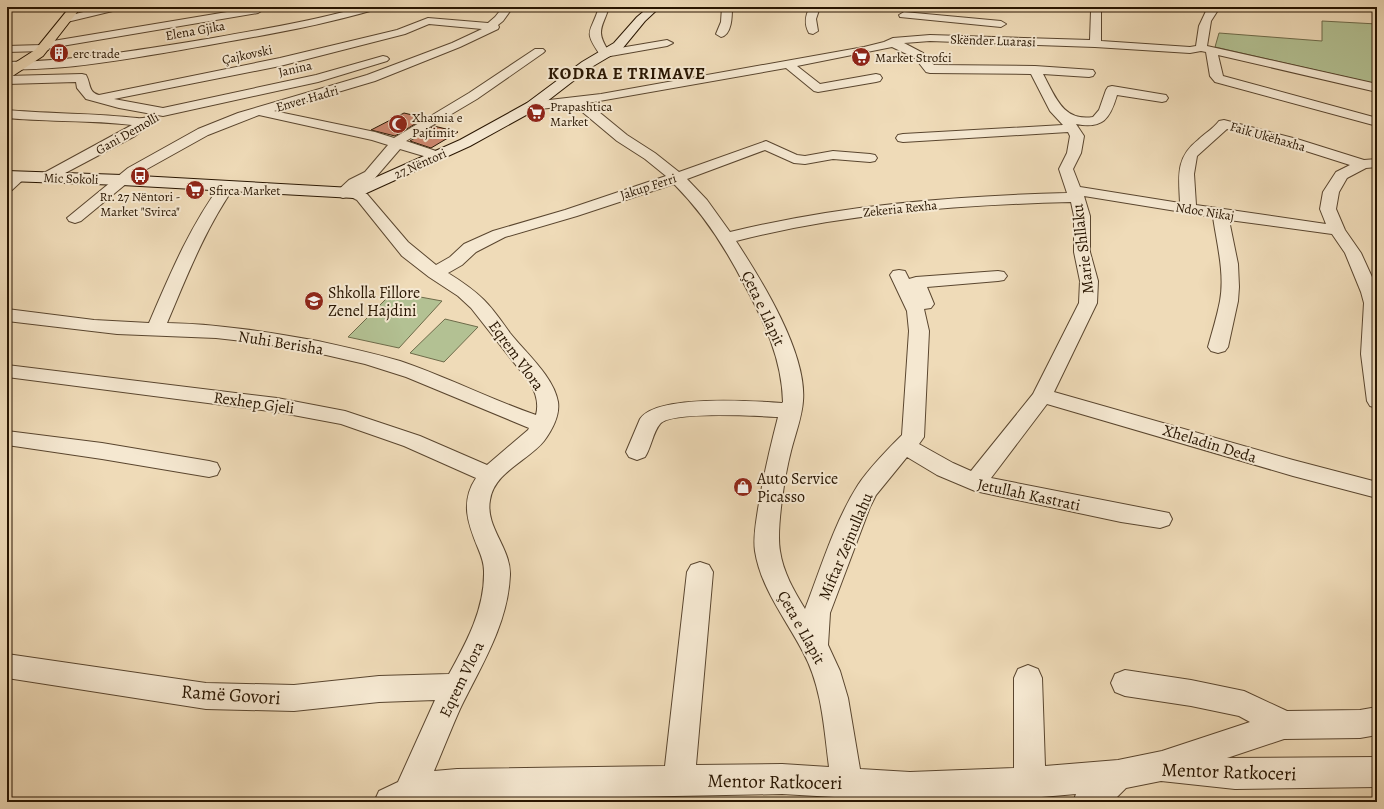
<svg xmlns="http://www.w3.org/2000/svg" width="1384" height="809" font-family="Alegreya,serif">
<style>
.green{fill:#b3c193;stroke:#6e6b4a}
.building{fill:#cd866e;stroke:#281501}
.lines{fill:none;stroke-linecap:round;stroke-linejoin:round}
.street-casing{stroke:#5a462f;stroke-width:2}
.secondary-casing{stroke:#281501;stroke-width:2}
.primary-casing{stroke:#281501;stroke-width:2}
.street{fill:#f5e8d1;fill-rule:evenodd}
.secondary{fill:#f5e8d1;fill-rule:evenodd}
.primary{fill:#efdbb8;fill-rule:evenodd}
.labels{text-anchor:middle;stroke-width:4;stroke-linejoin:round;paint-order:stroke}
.far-street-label{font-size:13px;fill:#281501;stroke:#f5e8d1}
.far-poi-label{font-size:13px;fill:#281501;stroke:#f5e8d1;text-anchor:start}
.street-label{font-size:16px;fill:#281501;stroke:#f5e8d1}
.poi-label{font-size:16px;fill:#281501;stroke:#f5e8d1;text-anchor:start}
.far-district-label{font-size:17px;font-weight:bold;letter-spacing:1px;fill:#281501;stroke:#f5e8d1}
.near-street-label{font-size:19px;fill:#281501;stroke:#f5e8d1}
</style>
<rect width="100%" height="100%" fill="#efdbb8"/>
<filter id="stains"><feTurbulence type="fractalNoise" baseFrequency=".005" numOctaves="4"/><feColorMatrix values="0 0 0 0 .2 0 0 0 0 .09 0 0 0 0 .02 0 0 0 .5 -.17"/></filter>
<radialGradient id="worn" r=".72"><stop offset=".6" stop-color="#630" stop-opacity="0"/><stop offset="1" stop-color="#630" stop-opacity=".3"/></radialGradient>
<g class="green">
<polygon points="1322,21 1377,24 1377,84 1215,47 1219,33 1322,41"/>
<polygon points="393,292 442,301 399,348 348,337"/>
<polygon points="445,319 478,327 444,362 410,353"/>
</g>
<g class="building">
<polygon points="404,113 425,118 395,136 371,130"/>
<polygon points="434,126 458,132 431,148 410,141"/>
</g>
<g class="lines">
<g class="street-casing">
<g id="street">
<polygon points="7,7 17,7 16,9 7,11"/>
<polygon points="104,7 122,7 121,9 67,22 62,19 63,17"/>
<polygon points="250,7 261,7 263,10 258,13 50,48 48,50 44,51 7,52 7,46 42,45 47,42 251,8"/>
<path d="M362,7H378L377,9C313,28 247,38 181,50C139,57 96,65 52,68C37,69 22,70 7,69L8,62C77,61 145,49 213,38C263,29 313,21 362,7Z"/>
<path d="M503,7H513L503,21L498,25L499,27L498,29L460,47L375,81L274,111L375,132L394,138L469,93L535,49H543L545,51L543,53L477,99L406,141L442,153L444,156L442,159L437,160L400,149L375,178L356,189L367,194L408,242L436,265L450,257L464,244L493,231L565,210L666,176L645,159L617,141L574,105L532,110L527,109L526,106L527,103L532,102L601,94L864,47L884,42L893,38L930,35L1090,40L1091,11L1093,7H1103L1101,11V41L1190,47L1196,46L1199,26L1207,9L1209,7H1220L1211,21L1207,46L1377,84V92L1218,55L1223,76L1377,118V126L1215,82L1210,76L1206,52L1201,51L1190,53L1095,47L930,41L904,43L923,53L934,65L1035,66L1093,70L1095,73L1093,76L1089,77L1043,74C1055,96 1063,122 1093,117L1099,110L1106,90L1108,87L1112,86L1166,95L1168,98L1166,101L1162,102L1117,95C1110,119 1103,129 1076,124L1084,136L1081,153L1073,169L1080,187L1180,203C1179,177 1175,158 1198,140C1205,133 1213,129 1219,121L1224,120L1297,139L1364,160L1377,159V167L1366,168L1347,178L1339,192L1336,209L1345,230L1361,253L1377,288V408L1370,406L1367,401L1361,354L1364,303L1361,292L1345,253L1332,234L1229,220L1238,264L1239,287L1238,301L1228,347L1225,351L1218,353L1211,351L1208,347C1212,332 1217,317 1220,301C1225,274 1217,244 1213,217L1084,196L1090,216V252L1098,281L1097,303L1054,392L1293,460L1377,482V498L1293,476L1047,404L991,478L1169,513L1172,519L1169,525L1160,528L1121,522L975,491L937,475L907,457L876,495L870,507L830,613L828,645L840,671L848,698L860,769L910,772L1014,768V678L1018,669L1028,665L1038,669L1042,678L1045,766L1118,760L1162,751L1250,722L1239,716L1191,706L1125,696L1115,692L1111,683L1115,674L1125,670L1191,680L1244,691L1287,711L1360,710L1377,707V735L1360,738L1284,739L1227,758L1377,757V787L1235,789L1161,781L1126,788L1112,802H1073L1076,794L1030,798L921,802L782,794L374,802L379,791L398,782L435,700L379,702L294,711L206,709L7,678V654L206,683L294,685L379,676L449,674C466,643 485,609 484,571C484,563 481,555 478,548C468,524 460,502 476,478L404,446L341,424L277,412L7,377V365L277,398L345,411L420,436L487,465L528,430L529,428L406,377L365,364L326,355L260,343L216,338L117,334L7,321V309L94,320L149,323C170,274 190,226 222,183L227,181L232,183L235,186C205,229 187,276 167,323C218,324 268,332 318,341C345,347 373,353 400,361C447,377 490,399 536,415C539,404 536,393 530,383L471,308L458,296L429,277L402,256L357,200L349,196L343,198L338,196L335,193L349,180L365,172L388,145L372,140L259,115L208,135L138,174L81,221L75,223L69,221L67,218L128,168L198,129L238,113L367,75L452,43L482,29L429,24L405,34L280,66L114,99L163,108L316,75L383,56L387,57L389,59L387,61L318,82L163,116L119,108L86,99L77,88L76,82L7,84V76L82,74L86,75C91,84 88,92 99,95L280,58L397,30L428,18L488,23L495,17ZM892,47L915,58L926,72L930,73L1031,74L1050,111L1063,125L903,134L898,135L896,138L898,141L903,142L1068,132L1070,136L1067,153L1059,169L1067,193C953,196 841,205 730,232L707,200L687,179L765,150L794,163L805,164L833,159L870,162L875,161L877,158L875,155L870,154L833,151L805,156L797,155L766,141L679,172L655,153L627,135L588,103L786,68L814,91L818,92L876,82L880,81L882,78L880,75L876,74L820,84L797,66ZM1227,129L1287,145L1350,165L1336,172L1323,192L1320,209L1326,224L1196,205L1194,174L1197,156ZM674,184C703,213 725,247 744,284C764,321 782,359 783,402L782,403C754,401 656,394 640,419L626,452L629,457L637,460L645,457C651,448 653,432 660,424C670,411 760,416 778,417C770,448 763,478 758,509C756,523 753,537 755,551C761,589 786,619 803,652C822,687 824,728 829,767L782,764L696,765L713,572L709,565L700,562L691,565L687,572L665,766L457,769L434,771C443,750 451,729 460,709C481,666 508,624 510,575C511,548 485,527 490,500C494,472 528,461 544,441C552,430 560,416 558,402C554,377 526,353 510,333C502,322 494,310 484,300C473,289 461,281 448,273L462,265L476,252L505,237L577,216ZM1071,202L1074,216V252L1080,281L1079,303L1033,394L971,471L953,463L919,444L924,437L929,331L924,309L931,308L934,304L927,287L998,281L1004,280L1007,276L1004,272L998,271L916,277L909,279L905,271L899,270L893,271L890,275L907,311L909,331L902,435C887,450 870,467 858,485C834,523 821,568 805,609C794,591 783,572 780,551C776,529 785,474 791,451C795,435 802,417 803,401C807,353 762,281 736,241C846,213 958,205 1071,202Z"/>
<path d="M599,7H609C603,27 595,30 608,50L667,40L673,43L667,46L605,57L601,56C582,29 591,34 599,7Z"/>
<path d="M722,7H732C732,16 732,35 721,37L716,34L721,22Z"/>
<path d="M810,7H820L816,19L818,31L813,34L809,33C804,24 805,16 810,7Z"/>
<polygon points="904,12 1001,21 1006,24 1001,27 900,17 899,15"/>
<path d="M7,110C50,114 94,113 137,118C144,119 148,116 155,117L157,120L135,136L52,180L47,181L42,180L40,177L42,174L132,125C91,120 49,122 7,118Z"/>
<polygon points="20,172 25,173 27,176 12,190 7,192 7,179 15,173"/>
<polygon points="7,431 102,443 209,461 217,463 220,469 217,475 209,477 102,459 7,445"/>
</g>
</g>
<g class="secondary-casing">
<polygon id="secondary" points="649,7 660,7 645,21 622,49 590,68 537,109 470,146 360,196 354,198 122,185 7,181 7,171 122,175 352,188 460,140 527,103 582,62 614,43 637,17"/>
</g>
<g class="primary-casing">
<polygon id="primary" points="70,7 81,7 43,56 11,77 7,78 7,68 35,50"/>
</g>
<use href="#street" class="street"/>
<use href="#secondary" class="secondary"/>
<use href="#primary" class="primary"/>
</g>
<defs>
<g id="building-disc" transform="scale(1)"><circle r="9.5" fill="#8f2418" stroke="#f5e8d1"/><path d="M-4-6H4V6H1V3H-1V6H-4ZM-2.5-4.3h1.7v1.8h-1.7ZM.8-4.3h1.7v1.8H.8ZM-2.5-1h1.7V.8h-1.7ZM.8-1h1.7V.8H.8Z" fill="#fff"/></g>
<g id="supermarket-disc" transform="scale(1)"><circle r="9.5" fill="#8f2418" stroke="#f5e8d1"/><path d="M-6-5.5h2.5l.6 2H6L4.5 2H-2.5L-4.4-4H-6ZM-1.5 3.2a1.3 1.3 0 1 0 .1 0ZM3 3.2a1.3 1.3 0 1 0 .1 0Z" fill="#fff"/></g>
<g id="mosque-disc" transform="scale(1)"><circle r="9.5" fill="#8f2418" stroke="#f5e8d1"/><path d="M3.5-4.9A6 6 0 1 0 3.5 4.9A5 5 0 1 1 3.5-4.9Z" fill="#fff"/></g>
<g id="bus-disc" transform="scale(1)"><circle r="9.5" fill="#8f2418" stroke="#f5e8d1"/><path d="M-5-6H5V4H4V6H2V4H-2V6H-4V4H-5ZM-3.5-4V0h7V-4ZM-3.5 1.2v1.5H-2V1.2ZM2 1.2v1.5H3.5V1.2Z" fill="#fff"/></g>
<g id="school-disc" transform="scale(1)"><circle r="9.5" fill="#8f2418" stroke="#f5e8d1"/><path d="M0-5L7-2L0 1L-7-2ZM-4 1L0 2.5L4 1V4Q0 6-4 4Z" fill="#fff"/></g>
<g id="shop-disc" transform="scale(1)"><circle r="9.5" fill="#8f2418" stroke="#f5e8d1"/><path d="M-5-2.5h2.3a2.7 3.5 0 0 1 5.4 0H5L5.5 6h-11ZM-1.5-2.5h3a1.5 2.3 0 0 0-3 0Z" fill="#fff"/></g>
</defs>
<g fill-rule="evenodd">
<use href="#building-disc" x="59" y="53"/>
<use href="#supermarket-disc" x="861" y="57"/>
<use href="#supermarket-disc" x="536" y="113"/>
<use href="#mosque-disc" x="398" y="124"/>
<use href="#bus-disc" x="140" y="176"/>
<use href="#supermarket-disc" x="195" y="190"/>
<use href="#school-disc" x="314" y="301"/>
<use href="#shop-disc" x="743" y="487"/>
</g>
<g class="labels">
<g class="far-street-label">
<text transform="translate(195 30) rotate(-10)" y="5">Elena Gjika</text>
<text transform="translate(993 40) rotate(2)" y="5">Skënder Luarasi</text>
<text transform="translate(247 54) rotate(-12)" y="5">Çajkovski</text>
<text transform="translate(295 68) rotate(-13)" y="5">Janina</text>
<text transform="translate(307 98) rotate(-16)" y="5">Enver Hadri</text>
<text transform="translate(127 133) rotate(-30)" y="5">Gani Demolli</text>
<text transform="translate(1268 136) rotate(16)" y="5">Faik Ukëhaxha</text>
<text transform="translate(420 163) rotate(-24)" y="5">27 Nëntori</text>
<text transform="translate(71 178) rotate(2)" y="5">Mic Sokoli</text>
<text transform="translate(648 186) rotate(-18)" y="5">Jakup Ferri</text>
<text transform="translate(900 208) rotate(-6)" y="5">Zekeria Rexha</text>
<text transform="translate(1205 211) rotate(9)" y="5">Ndoc Nikaj</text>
</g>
<g class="far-poi-label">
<text x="73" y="58">erc trade</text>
<text x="875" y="62">Market Strofci</text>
<text x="550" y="111">Prapashtica<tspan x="550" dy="15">Market</tspan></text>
<text x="412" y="122">Xhamia e<tspan x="412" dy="15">Pajtimit</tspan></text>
<text x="209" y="195">Sfirca Market</text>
<text x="140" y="201" text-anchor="middle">Rr. 27 Nëntori -<tspan x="140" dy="15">Market "Svirca"</tspan></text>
</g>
<g class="street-label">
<text transform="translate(1082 249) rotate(-97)" y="6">Marie Shllaku</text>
<text transform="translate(764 308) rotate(65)" y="6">Çeta e Llapit</text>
<text transform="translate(281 342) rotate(9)" y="6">Nuhi Berisha</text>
<text transform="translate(517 355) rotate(54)" y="6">Eqrem Vlora</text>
<text transform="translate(254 402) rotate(8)" y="6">Rexhep Gjeli</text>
<text transform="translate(1210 443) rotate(17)" y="6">Xheladin Deda</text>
<text transform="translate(1029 494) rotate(12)" y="6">Jetullah Kastrati</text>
<text transform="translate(845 546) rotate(-67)" y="6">Miftar Zejnullahu</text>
<text transform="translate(802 627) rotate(61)" y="6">Çeta e Llapit</text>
<text transform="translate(461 679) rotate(-64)" y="6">Eqrem Vlora</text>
</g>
<g class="poi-label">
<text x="328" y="298">Shkolla Fillore<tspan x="328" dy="18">Zenel Hajdini</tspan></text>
<text x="757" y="484">Auto Service<tspan x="757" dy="18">Picasso</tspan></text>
</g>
<g class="far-district-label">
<text x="627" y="79">KODRA E TRIMAVE</text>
</g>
<g class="near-street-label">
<text transform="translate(231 694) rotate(4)" y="7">Ramë Govori</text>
<text transform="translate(1229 771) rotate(2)" y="7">Mentor Ratkoceri</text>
<text transform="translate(775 781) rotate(1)" y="7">Mentor Ratkoceri</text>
</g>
</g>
<rect width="1384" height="809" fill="none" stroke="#efdbb8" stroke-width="24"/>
<rect x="8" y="8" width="1368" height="793" fill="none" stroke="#281501" stroke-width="2"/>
<rect x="12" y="12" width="1360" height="785" fill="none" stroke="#281501"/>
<rect width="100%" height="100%" filter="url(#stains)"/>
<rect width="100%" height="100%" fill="url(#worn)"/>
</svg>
